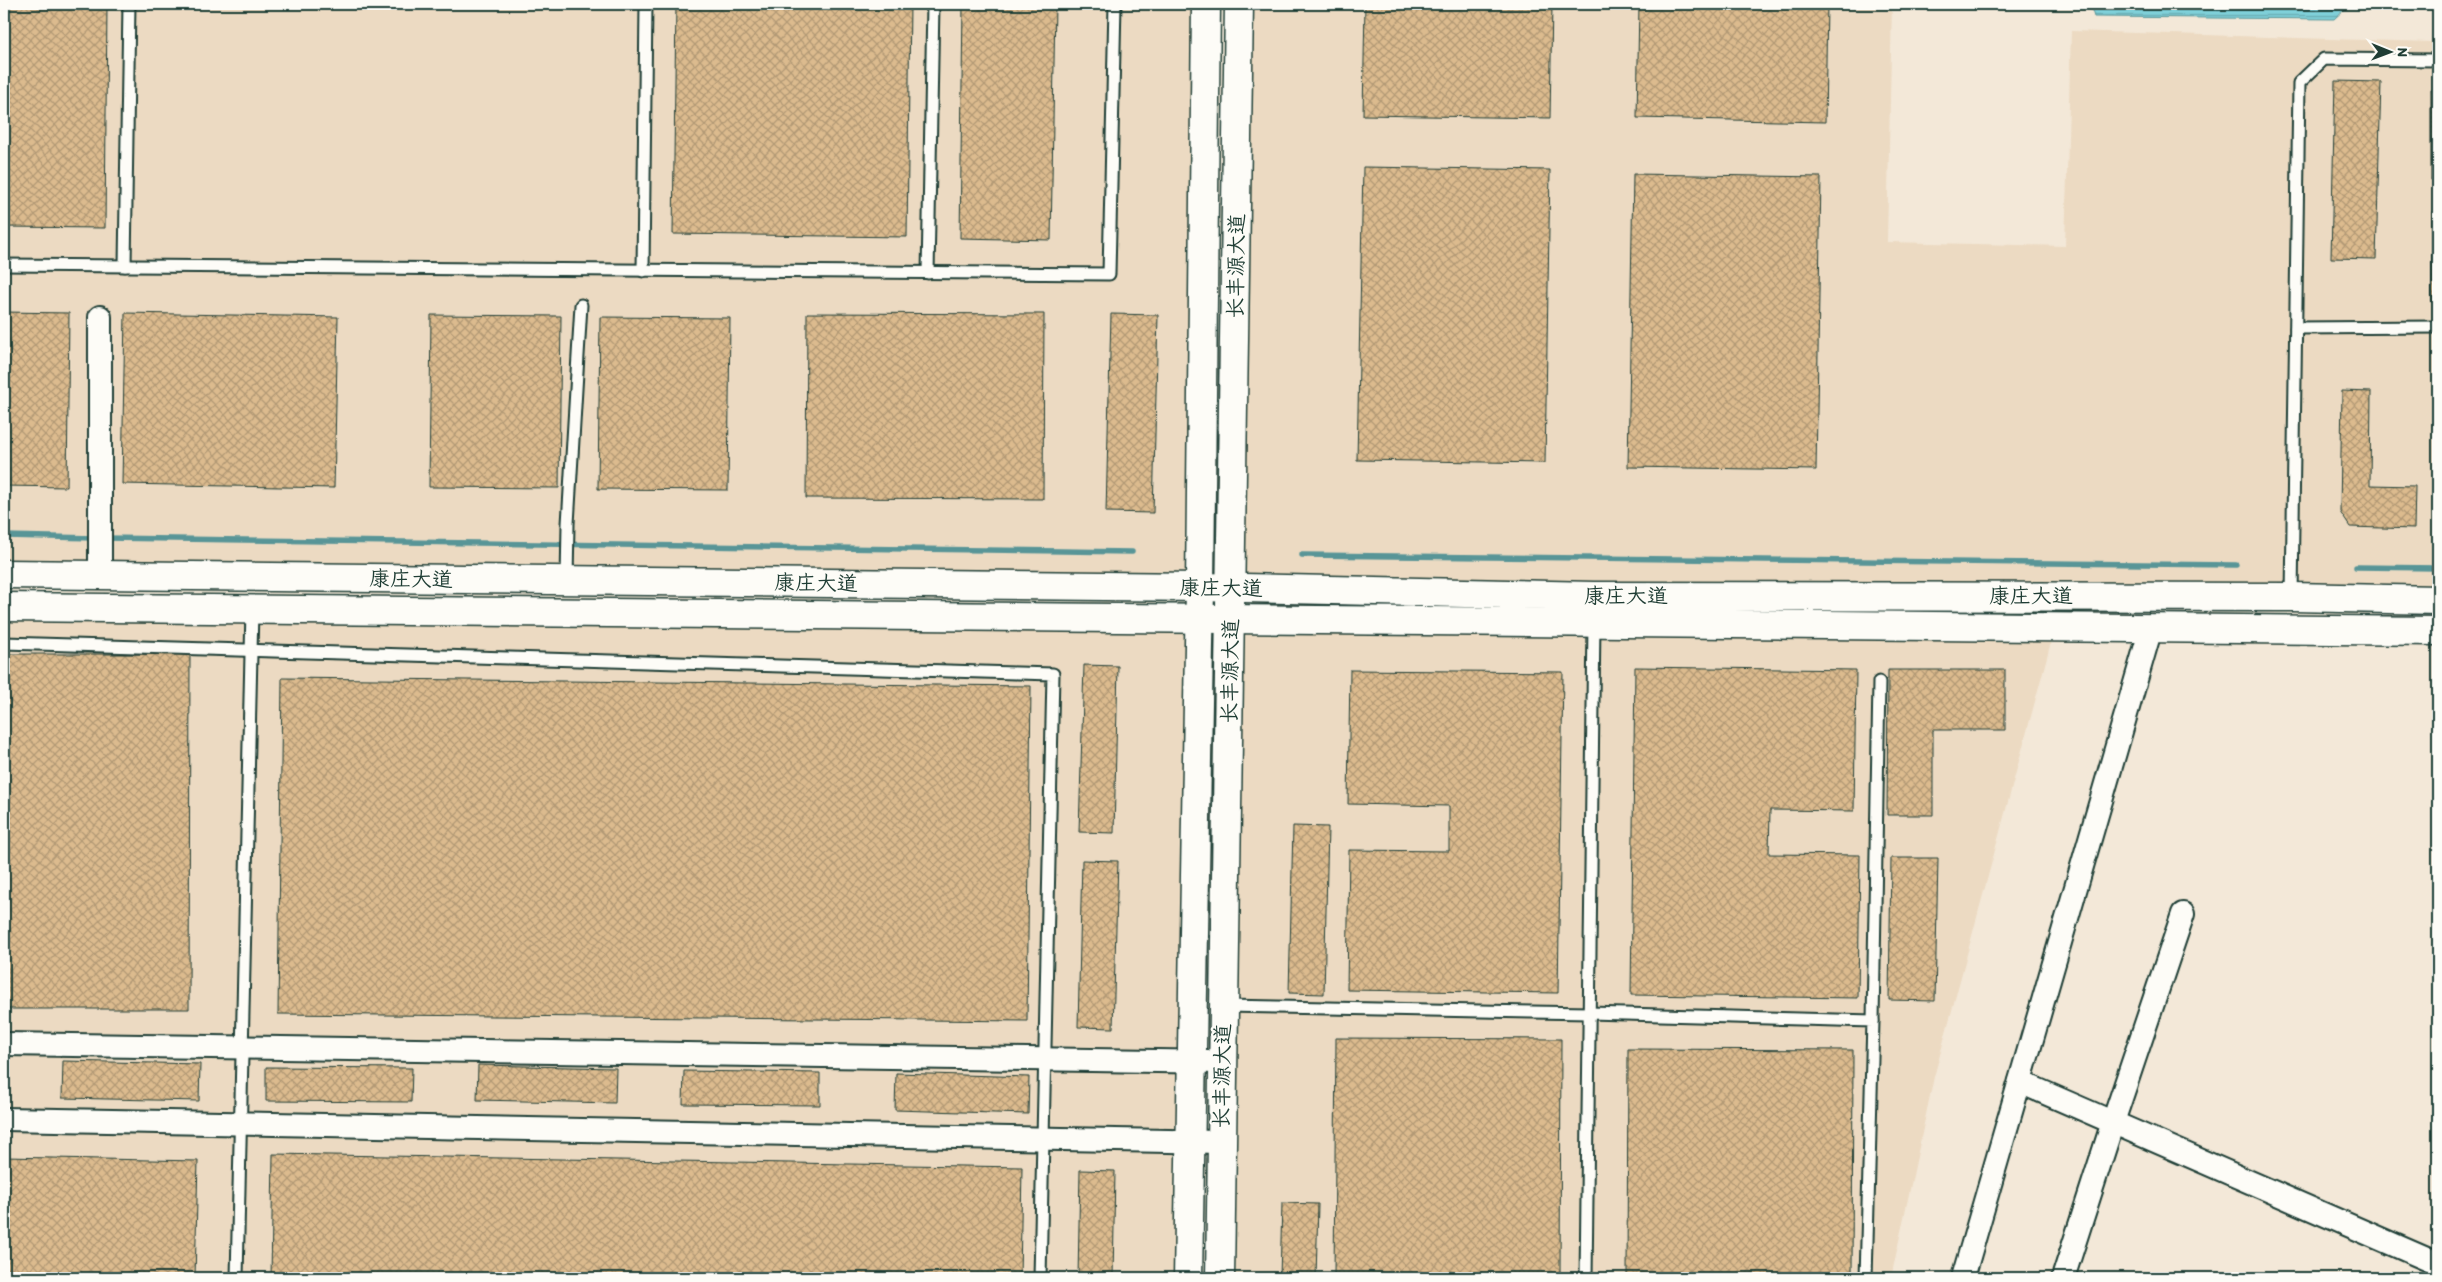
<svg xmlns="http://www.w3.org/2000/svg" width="2442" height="1282" font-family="Itim,'LXGW WenKai TC',sans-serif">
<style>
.built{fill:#ecdac2}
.water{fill:url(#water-rules);stroke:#599597}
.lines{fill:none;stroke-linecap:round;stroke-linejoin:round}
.stream{stroke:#599597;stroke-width:5.5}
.building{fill:url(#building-cross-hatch);stroke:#1f3d34}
.lane-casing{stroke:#1f3d34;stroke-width:15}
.street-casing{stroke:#1f3d34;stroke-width:26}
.secondary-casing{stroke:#1f3d34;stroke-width:31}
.lane{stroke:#fdfcf7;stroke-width:11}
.street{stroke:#fdfcf7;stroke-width:22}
.secondary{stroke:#fdfcf7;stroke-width:28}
.labels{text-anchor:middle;stroke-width:4.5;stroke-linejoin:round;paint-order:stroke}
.street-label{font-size:21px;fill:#1f3d34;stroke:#fdfcf7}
</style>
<defs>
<pattern id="water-rules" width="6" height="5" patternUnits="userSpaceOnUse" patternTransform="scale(1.25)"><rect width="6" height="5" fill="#7fd0d9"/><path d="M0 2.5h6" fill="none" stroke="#67aab1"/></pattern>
<pattern id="building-cross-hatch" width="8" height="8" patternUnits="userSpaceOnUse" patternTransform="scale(1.25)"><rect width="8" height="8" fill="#dcbb8e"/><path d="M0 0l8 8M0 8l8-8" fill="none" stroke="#b29975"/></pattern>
</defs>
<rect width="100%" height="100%" fill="#f3e8d8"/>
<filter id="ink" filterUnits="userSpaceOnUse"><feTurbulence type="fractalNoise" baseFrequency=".02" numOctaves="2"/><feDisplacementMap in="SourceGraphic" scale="10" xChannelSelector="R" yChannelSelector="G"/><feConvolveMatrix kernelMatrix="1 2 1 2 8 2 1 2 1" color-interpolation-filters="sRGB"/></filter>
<g filter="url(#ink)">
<g class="built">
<polygon points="4,4 1206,4 1200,587 4,574"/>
<polygon points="1239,4 1892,4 1887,242 2065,246 2071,31 2431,42 2432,4 2438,4 2438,600 1232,588"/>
<polygon points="4,607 1199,618 1188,1278 4,1278"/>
<polygon points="1231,618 2055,627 1934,1077 1891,1278 1220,1278"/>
</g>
<polygon class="water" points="2090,4 2346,4 2346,8 2334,19 2094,17"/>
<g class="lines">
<g class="stream">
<polyline points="4,536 95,538"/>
<polyline points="104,538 1132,552"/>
<polyline points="1302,555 2236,565"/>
<polyline points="2356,567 2438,568"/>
</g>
</g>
<g class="building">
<polygon points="4,4 107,4 105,228 4,227"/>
<polygon points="676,4 910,4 907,237 673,234"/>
<polygon points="963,4 1055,4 1051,240 960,238"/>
<polygon points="1365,4 1552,4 1550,118 1363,115"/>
<polygon points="1639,4 1827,4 1825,122 1637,118"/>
<polygon points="2335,81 2381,82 2376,259 2331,258"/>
<polygon points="2431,90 2438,91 2438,180 2431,180"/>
<polygon points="1363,167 1550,170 1545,463 1357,460"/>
<polygon points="1633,174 1821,177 1816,470 1628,467"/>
<rect x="2432" y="212" width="6" height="90"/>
<polygon points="4,312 69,313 67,487 4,486"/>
<polygon points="125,313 338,317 334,488 122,484"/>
<polygon points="807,313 1044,314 1043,499 806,498"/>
<polygon points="1111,314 1158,315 1153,513 1106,512"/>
<polygon points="431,315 561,316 559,488 429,487"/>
<polygon points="600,317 730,318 728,490 598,489"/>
<polygon points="2342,391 2371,392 2370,485 2415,486 2414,529 2350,527 2340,512"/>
<polygon points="4,654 190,654 189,1009 4,1009"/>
<polygon points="1084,665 1118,666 1114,833 1079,832"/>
<polygon points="1635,667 1856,670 1854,811 1770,810 1769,854 1860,855 1858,998 1631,995"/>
<polygon points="1350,670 1563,672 1558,993 1347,990 1349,850 1449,851 1449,806 1348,804"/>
<polygon points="1888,670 2005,670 2005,730 1933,730 1933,815 1887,815"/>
<polygon points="282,678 1031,686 1027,1021 278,1014"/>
<polygon points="1293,826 1328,827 1324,994 1289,993"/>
<polygon points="1891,858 1938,858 1935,1001 1889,1000"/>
<polygon points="1082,860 1118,861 1113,1028 1078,1027"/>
<polygon points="1336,1038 1561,1039 1560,1278 1334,1278"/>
<polygon points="1628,1049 1853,1050 1852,1278 1627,1278"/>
<polygon points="63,1061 200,1064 199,1101 62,1098"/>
<polygon points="478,1065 616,1068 615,1103 477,1100"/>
<polygon points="266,1067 412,1068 411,1102 266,1101"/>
<polygon points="684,1071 820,1073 820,1105 683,1104"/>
<polygon points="896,1073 1029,1077 1028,1114 895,1110"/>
<polygon points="273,1154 1022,1167 1020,1278 271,1278"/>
<polygon points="4,1157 198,1161 195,1278 4,1278"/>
<polygon points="1080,1170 1115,1171 1113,1278 1078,1278"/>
<polygon points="1282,1203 1318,1204 1316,1278 1280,1278"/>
</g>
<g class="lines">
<g class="lane-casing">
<g id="lane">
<polyline points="4,265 1109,274 1115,4"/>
<polyline points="125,266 129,4"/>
<polyline points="643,271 646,4"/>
<polyline points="928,273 933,4"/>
<polyline points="2296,328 2438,327"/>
<polyline points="567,580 568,524 581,305"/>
<polyline points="2292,597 2299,83 2324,59 2438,60"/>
<polyline points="4,643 1053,674 1040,1278"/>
<polyline points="1225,1006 1589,1013 1873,1021 1866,1278"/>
<polyline points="1873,1021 1879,682"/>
<polyline points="237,1278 252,609"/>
<polyline points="1586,1278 1594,622"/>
</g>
</g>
<g class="street-casing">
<g id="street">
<polyline points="100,317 100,575"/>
<polyline points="4,1044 1222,1062"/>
<polyline points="2020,1082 2438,1264"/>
<polyline points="4,1119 1221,1142"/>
<polyline points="1964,1274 2151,628"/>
<polyline points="2063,1278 2113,1122 2183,914"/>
</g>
</g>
<g class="secondary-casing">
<g id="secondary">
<polyline points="4,574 1200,587 1594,596 2292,597 2438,600"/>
<polyline points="4,607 2438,631"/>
<polyline points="1188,1278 1200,587 1206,4"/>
<polyline points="1220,1278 1239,4"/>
</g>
</g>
<use href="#lane" class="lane"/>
<use href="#street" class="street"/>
<use href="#secondary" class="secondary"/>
</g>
</g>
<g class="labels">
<g class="street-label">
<text transform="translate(1236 266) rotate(-89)" y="7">长丰源大道</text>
<text transform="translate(411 579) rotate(1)" y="7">康庄大道</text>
<text transform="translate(816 583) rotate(1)" y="7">康庄大道</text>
<text transform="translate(1221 588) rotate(1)" y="7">康庄大道</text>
<text x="1626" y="603">康庄大道</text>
<text x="2031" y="603">康庄大道</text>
<text transform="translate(1230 671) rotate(-89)" y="7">长丰源大道</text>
<text transform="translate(1222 1076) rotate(-89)" y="7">长丰源大道</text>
</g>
</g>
<rect width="2442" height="1282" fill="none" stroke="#fdfcf7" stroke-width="20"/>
<rect x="10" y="10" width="2422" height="1262" fill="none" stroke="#1f3d34" stroke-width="2" filter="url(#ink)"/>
<g transform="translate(2390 52) rotate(91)" stroke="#fdfcf7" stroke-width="4" paint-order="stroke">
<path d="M0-4L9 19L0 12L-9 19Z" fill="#1f3d34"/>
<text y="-8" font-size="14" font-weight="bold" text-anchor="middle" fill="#1f3d34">N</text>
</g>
</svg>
